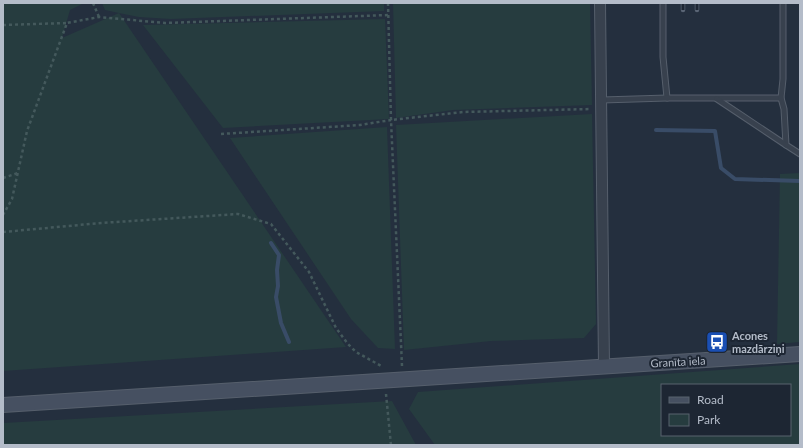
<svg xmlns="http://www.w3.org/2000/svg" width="803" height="448" font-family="Lato,sans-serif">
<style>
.green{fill:#263c3f;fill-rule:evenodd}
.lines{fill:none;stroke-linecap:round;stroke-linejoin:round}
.stream{stroke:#394c67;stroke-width:4}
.lane-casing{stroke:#565f6c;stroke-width:7}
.street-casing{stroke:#565f6c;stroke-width:12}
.secondary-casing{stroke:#565f6c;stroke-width:16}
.path{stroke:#44595c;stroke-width:2.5;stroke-dasharray:3 3;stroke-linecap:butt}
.lane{stroke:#38414e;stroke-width:5}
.street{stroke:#38414e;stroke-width:10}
.secondary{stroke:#465061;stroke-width:14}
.rail-casing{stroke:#5a6575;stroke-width:4.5}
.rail{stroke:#1d2633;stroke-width:3;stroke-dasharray:9;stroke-linecap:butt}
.labels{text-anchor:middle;stroke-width:4;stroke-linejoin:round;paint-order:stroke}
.poi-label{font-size:11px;font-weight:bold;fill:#b4bcc9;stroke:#1d2633;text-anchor:start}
.street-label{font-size:11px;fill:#b4bcc9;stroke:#1d2633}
</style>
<rect width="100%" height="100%" fill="#242f3e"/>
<g class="green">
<polygon points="3,3 84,3 70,10 62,38 119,13 105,10 102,3 384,3 384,11 171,19 139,17 119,13 346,347 3,371"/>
<polygon points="393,3 590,3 592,105 453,110 396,118"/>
<polygon points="385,19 389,119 223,128 143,25"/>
<polygon points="592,114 596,324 584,338 491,341 404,350 396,125"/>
<polygon points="387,127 395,349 378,348 351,319 230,138"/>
<polygon points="800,173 800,342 777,344 780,174"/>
<path d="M800,364V445H435L409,409L418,392ZM662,385H790V435H662Z"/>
<polygon points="392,401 416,445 3,445 3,423"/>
</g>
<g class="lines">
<g class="stream">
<polyline points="656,130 715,131 721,168 735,179 800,181"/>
<polyline points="271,243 279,255 277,270 278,286 276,297 281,323 289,342"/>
</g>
<g class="lane-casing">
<g id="lane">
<polyline points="663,3 663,57 667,98 781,98"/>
<polyline points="783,3 783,79 781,98 784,109 786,145 800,154"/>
<polyline points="717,99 786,145"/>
<polyline points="602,100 667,98"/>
</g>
</g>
<g class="street-casing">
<polyline id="street" points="600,3 604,366"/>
</g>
<g class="secondary-casing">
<polyline id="secondary" points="3,405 800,354"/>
</g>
<g class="path">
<polyline points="93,3 99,17"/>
<polyline points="388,3 391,120 463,112 591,109"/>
<polyline points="3,25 67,23"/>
<polyline points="221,134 360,125 391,120 402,366"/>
<polyline points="3,178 18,173"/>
<polyline points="3,215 12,199 27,131 67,23 99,17 165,23 389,15"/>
<polyline points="3,232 101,223 238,214 271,224 309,272 336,328 348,344 356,352 383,367"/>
<polyline points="386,394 391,445"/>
</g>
<use href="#lane" class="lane"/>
<use href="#street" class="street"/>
<use href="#secondary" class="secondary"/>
<g class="rail-casing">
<g id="rail">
<polyline points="683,3 683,10"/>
<polyline points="697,3 697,10"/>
</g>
</g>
<use href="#rail" class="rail"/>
</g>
<defs>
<g id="bus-square" transform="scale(1.15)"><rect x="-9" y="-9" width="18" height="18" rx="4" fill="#1a4fb4" stroke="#1d2633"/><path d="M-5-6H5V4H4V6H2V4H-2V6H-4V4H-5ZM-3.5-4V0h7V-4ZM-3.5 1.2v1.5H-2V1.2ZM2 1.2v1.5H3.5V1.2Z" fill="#fff"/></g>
</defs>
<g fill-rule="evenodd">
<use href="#bus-square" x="717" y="342"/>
</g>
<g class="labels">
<g class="poi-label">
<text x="732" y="340">Acones<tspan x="732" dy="13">mazdārziņi</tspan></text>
</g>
<g class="street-label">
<text transform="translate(678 362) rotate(-3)" y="4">Granīta iela</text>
</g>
</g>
<rect width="803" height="448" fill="none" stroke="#b4bcc9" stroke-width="8"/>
<rect x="661" y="384" width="130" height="52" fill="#1d2633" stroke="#59626f"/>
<rect x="669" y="397" width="20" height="6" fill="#465061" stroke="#59626f"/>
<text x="697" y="404" font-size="12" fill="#b4bcc9">Road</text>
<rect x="669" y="414" width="20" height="12" fill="#263c3f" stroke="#59626f"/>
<text x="697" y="424" font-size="12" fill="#b4bcc9">Park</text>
</svg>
